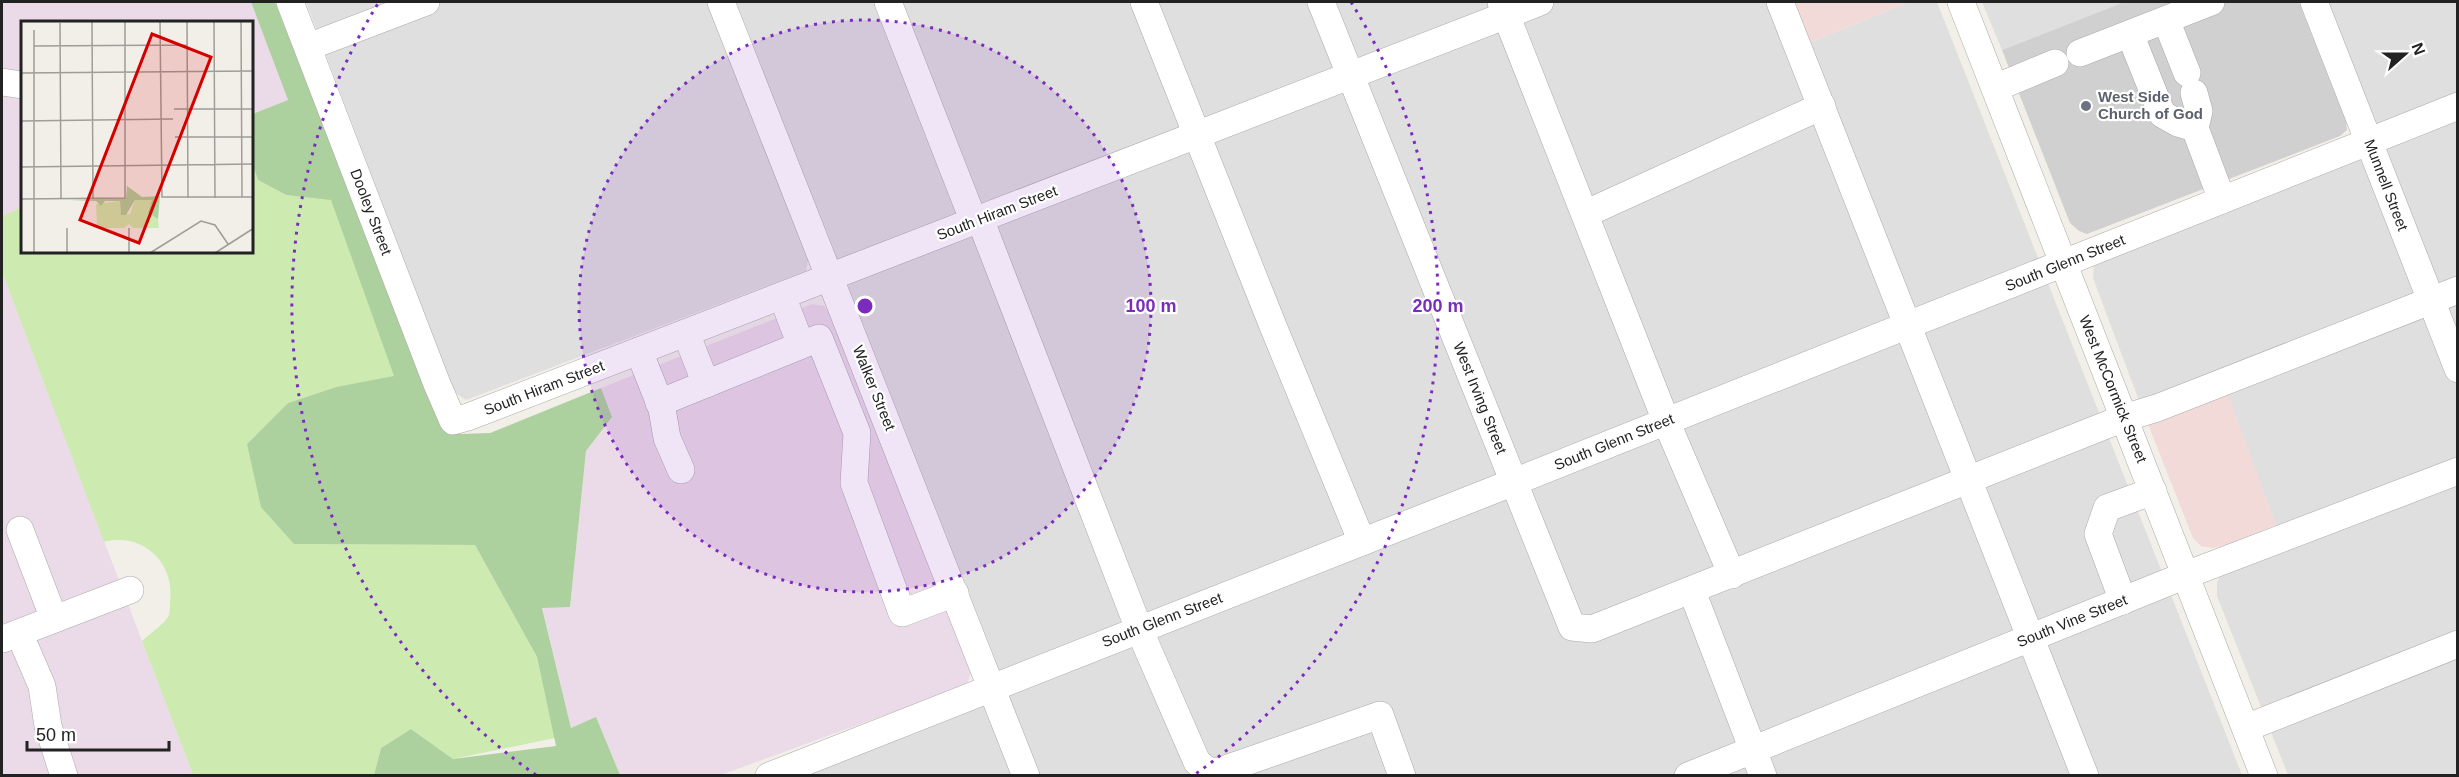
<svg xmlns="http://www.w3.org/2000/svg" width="2459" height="777" font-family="Arial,sans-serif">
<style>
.residential{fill:#e0dfdf}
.commercial{fill:#f2dad9}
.industrial{fill:#ebdbe8}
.religious{fill:#d0d0d0}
.grass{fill:#cdebb0}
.forest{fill:#add19e}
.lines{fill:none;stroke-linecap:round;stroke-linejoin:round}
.minor-casing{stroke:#a9a9a9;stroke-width:28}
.minor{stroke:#fff;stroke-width:27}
.ring{fill:none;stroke:#7b2cbf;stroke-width:3;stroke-dasharray:3 6}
.worship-dot{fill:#6b7280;stroke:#fff;stroke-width:2}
.labels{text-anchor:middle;stroke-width:4.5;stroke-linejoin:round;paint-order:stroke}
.worship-label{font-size:15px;font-weight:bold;fill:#5b616d;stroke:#fff;text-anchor:start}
.street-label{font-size:15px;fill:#222;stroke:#fff}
.inset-road{fill:none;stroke:#9f9d99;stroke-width:1.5}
.view{fill:#d40000;fill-opacity:0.15;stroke:#d40000;stroke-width:3}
.inset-edge{fill:none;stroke:#222;stroke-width:3}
.centre{fill:#7b2cbf;stroke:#fff;stroke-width:3}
.ring-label{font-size:18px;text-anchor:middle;font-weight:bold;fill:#7b2cbf;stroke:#fff;stroke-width:4.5;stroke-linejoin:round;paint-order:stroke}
</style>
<rect width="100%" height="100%" fill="#f2efe9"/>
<g class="residential">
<polygon points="306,2 708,2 809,257 806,271 466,400 454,392"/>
<polygon points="736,2 1772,2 1804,45 1909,2 1937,2 2242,775 796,775 1009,694"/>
<polygon points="1982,2 2124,2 2002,50"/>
<polygon points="2326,2 2457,2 2457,775 2288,775 2217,596 2217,583 2221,573 2283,545 2223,383 2144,414 2093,278 2094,264 2381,144"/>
</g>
<g class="commercial">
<polygon points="1787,2 1909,2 1804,45"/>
<polygon points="2223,382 2276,525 2227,545 2213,548 2201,546 2193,538 2144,414"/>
</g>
<g class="industrial">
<polygon points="2,2 251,2 288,100 252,115 252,22 22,22 22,207 2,216"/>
<polygon points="2,272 142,641 193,775 2,775"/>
<polygon points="812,304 824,306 834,320 971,672 967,685 721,775 620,775 596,718 571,728 542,607 570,607 586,451 612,417 601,388"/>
</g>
<polygon class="religious" points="2124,2 2299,2 2346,121 2347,130 2340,136 2087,234 2079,231 2070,223 2002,50"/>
<path class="grass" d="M252,162L258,180L286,195L331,199L395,377L336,387L288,403L247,444L294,544L475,545L537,657L555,738L453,759L411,729L381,748L374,775H193L142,641C149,634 165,624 169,615C170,611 170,605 170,601C175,562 142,532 104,542L2,272V216L22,207V252H252Z"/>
<polygon class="forest" points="251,2 275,2 440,423 461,434 490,433 601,388 612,417 586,451 570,607 542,608 571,728 596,717 620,775 374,775 381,748 411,729 453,759 556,746 537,657 475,545 294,544 261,507 247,444 288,403 336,387 394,376 331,200 286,195 258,180 252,162 253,114 288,100"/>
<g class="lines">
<g class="minor-casing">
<g id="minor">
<polyline points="290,2 437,384 453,421 468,417 1540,2"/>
<polyline points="721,2 1026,776"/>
<polyline points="888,2 974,222"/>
<polyline points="1144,2 1273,326 1362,542"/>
<polyline points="1321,2 1572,627 1592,629 2124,418 2157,408 2458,290"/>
<polyline points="1501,2 1666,421 1732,575"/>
<polyline points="1780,2 2085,776"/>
<polyline points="1961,2 2264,776"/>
<polyline points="2314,2 2458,369"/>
<polyline points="2166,20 2187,73"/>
<polyline points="2130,34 2162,114 2178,123 2195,128 2222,200"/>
<polyline points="308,47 426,2"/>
<polyline points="2080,53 2211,2"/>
<polyline points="2,82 22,85"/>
<polyline points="1995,88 2055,63"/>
<polyline points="2194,93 2199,111 2195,128"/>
<polyline points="1585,214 1822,106"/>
<polyline points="980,219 1139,629 1197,762 1207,770 1217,772 1380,715 1402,776"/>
<polyline points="782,296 801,345"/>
<polyline points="686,333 706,384"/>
<polyline points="639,351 662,409 667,438 681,470"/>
<polyline points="659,403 819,338 857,433 854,483 902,613 955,593"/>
<polyline points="20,530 54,619"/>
<polyline points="1692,591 1763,776"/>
<polyline points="2123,601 2098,534 2107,508 2153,491"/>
<polyline points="19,633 42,686 48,726 64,776"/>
<polyline points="3,639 130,590"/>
<polyline points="2246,728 2458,644"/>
<polyline points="769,776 1514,482 2458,106"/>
<polyline points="1688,776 2186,575 2458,471"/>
</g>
</g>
<use href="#minor" class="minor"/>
</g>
<circle cx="865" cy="306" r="286" fill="#7b2cbf" fill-opacity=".12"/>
<g class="ring">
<circle cx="865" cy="306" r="286"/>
<path d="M536 775A573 573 0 0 1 379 2M1351 2A573 573 0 0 1 1194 775"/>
</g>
<circle class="worship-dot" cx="2086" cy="106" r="6"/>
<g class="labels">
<g class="worship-label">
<text x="2098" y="102">West Side<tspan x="2098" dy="17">Church of God</tspan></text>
</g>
<g class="street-label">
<text transform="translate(2386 185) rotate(69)" y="5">Munnell Street</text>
<text transform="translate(371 212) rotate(69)" y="5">Dooley Street</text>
<text transform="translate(997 213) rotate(-21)" y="5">South Hiram Street</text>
<text transform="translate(2065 263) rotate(-22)" y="5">South Glenn Street</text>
<text transform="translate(544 388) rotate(-21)" y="5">South Hiram Street</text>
<text transform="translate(874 388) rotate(68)" y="5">Walker Street</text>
<text transform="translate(2113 389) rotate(68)" y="5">West McCormick Street</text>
<text transform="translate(1480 398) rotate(68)" y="5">West Irving Street</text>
<text transform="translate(1614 442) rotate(-22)" y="5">South Glenn Street</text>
<text transform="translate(1162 620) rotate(-21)" y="5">South Glenn Street</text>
<text transform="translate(2072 621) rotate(-22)" y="5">South Vine Street</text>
</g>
</g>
<g transform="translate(21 21)">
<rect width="232" height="232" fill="#f2efe9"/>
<path d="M114,179H131L127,192L137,198L138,207H112L108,203L103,207H76L75,183L99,180L100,194L109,193Z" fill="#cdebb0"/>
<path d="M106,165L121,176L139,175L137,198L127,192L131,179H114L105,194H100L99,180H84L80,185L75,180L48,179L105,177Z" fill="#add19e"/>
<path class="inset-road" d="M71,0L72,177M139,0L141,176H231M166,0L167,177M193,0L194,177M220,0L221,176M39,2L40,178M13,9V232M13,25L166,24M0,52L233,50M153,88H233M0,100L152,98M154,116H233M0,146L233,143M0,178L104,177V0M46,207V232M108,232V207M129,232L180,200L194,204L207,223M194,232L233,207"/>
<path class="view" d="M131,13L190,36L118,222L59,199Z"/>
<rect width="232" height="232" class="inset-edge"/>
</g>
<circle cx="865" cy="306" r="9" class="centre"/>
<g class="ring-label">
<text x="1151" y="312">100 m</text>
<text x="1438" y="312">200 m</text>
</g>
<rect width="2459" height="777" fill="none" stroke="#222222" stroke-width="6"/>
<g transform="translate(2405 54) rotate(69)" stroke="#ffffff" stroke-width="4.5" paint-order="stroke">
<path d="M0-4.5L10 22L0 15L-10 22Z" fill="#222222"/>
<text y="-9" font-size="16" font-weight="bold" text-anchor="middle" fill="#222222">N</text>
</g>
<path d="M27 741v9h142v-9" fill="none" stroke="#222222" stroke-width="3"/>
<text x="36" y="741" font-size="18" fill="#222222" stroke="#ffffff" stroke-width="4.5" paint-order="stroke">50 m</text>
</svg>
